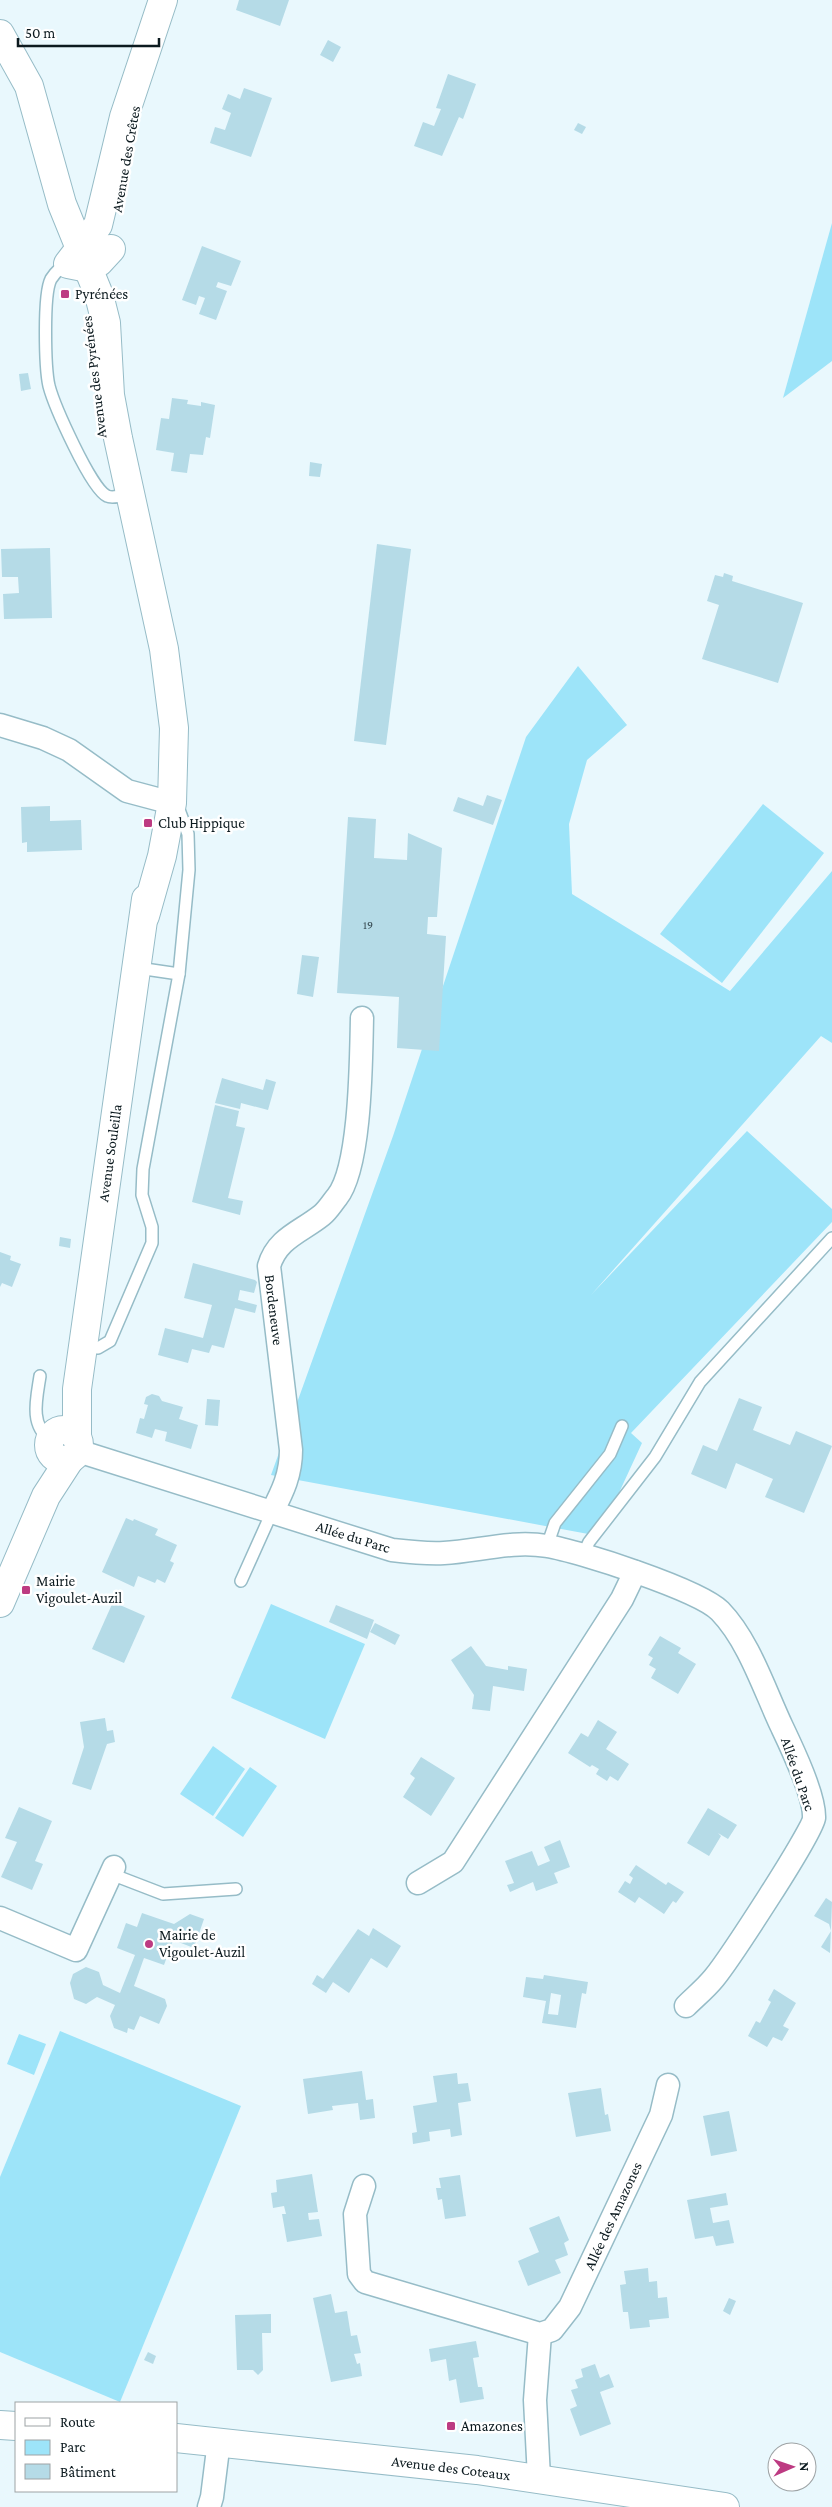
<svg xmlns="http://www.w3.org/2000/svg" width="832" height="2507" font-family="'Crimson Pro',serif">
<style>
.green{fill:#9de4f9}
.building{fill:#b5dbe7;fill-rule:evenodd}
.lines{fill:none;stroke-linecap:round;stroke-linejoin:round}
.service-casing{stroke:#96bcc7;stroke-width:14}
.minor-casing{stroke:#96bcc7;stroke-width:25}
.tertiary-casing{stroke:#96bcc7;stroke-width:30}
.service{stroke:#fff;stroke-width:11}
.minor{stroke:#fff;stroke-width:22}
.tertiary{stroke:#fff;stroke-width:28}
.poi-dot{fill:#bd3b82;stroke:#fff;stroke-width:2}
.labels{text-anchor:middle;stroke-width:5;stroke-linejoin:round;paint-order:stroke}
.number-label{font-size:12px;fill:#364a51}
.street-label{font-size:15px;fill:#0c1a1f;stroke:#fff}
.poi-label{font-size:15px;fill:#0c1a1f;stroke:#fff;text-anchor:start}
</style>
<rect width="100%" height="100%" fill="#e9f8fd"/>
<g class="green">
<polygon points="832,223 832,361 783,398"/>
<polygon points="578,666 627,725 587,760 569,824 572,894 730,991 832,871 832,1043 821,1036 591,1295 747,1131 832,1209 832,1222 631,1433 642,1443 599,1536 271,1475 393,1136 526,737"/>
<polygon points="763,804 824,853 722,983 660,934"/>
<polygon points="271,1604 365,1644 325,1739 231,1698"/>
<polygon points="213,1746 245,1769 213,1816 180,1794"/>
<polygon points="250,1767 277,1786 243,1837 215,1818"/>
<polygon points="60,2031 241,2106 120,2402 0,2352 0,2177"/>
<polygon points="19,2034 46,2044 34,2075 7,2064"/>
</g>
<g class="building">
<polygon points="239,0 289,0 280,26 236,10"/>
<polygon points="328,40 341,47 333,62 320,55"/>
<polygon points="448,74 476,84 463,119 459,117 442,156 414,146 423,122 434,126 441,109 436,108"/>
<polygon points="244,88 272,98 251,157 210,143 215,127 225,130 231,113 222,109 228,94 240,99"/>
<polygon points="578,123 586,127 582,134 574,130"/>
<polygon points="202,246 241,261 231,286 218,282 216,287 227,291 216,320 199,314 205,298 199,296 196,305 182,300"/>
<polygon points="28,373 31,389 21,391 19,374"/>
<polygon points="172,398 188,400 187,404 201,406 201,402 215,405 210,438 206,437 203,455 190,454 187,473 171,471 174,453 156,450 161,418 169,419"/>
<polygon points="310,462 322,464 320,477 309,476"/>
<polygon points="377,544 411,549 386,745 354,741"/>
<polygon points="50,548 52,618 4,619 3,594 19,593 18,577 2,577 1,549"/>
<polygon points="724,573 733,576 732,581 803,603 778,683 702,659 719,605 707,601 715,575 723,577"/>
<polygon points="487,795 502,800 493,825 453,811 458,797 483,806"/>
<polygon points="50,806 50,821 81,820 82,850 27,852 27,842 22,843 21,807"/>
<polygon points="348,817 376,819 374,858 407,860 408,833 442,848 437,917 428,917 427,934 446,936 439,1051 397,1048 399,997 337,993"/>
<polygon points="302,955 319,957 313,997 297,994"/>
<polygon points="222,1078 263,1090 266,1079 276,1082 268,1110 241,1103 240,1109 215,1103"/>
<polygon points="215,1105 239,1111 236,1126 245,1128 228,1198 243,1201 240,1215 192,1202"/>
<polygon points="60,1237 71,1239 70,1248 59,1246"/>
<polygon points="0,1252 11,1256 10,1260 21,1264 12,1287 2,1283 0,1287"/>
<polygon points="193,1263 255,1280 257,1282 254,1293 240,1290 238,1300 257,1305 255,1313 235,1308 224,1348 212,1345 209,1353 192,1349 188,1363 158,1355 165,1328 203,1338 212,1305 184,1298"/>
<polygon points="152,1394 159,1396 162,1401 183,1407 179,1419 198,1425 191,1449 165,1441 167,1432 155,1429 152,1438 136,1433 140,1418 144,1419 148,1405 144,1404 146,1397"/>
<polygon points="739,1398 762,1407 753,1430 790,1445 796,1431 832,1446 804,1513 765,1497 773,1479 736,1463 726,1489 691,1474 703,1445 717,1451"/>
<polygon points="207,1399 220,1400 218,1426 205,1425"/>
<polygon points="126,1518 133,1521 134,1519 158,1529 155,1535 177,1545 170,1561 174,1563 165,1583 157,1579 155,1583 138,1576 134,1587 102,1572"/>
<polygon points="113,1602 145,1616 124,1663 92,1649"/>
<polygon points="336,1605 374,1620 367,1639 329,1622"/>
<polygon points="375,1623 400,1635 395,1645 370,1632"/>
<polygon points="660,1636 681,1648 678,1653 696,1664 678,1694 651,1678 656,1669 649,1665 653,1658 648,1655"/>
<polygon points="471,1646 486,1666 508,1670 508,1666 527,1669 524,1691 493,1686 490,1711 472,1709 474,1695 451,1660"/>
<polygon points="105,1718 107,1731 113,1730 115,1742 107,1744 91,1790 72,1784 84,1747 80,1722"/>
<polygon points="598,1720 617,1732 606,1749 629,1764 618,1781 610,1776 607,1781 596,1774 599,1769 592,1765 590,1767 568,1753 581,1733 588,1737"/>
<polygon points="421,1757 455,1778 431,1816 403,1797 415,1778 410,1774"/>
<polygon points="19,1807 52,1821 35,1861 43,1864 32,1890 1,1877 17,1842 5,1838"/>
<polygon points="708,1808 737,1825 728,1839 718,1833 721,1836 709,1856 687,1843"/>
<polygon points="560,1840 570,1867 554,1873 558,1883 536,1891 533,1882 510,1892 507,1885 514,1883 505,1861 532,1851 538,1866 550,1861 544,1847"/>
<polygon points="636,1865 666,1885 668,1882 684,1892 676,1903 673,1901 664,1914 639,1897 635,1903 618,1892 625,1881 630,1884 633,1878 629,1875"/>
<polygon points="826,1898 832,1902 830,1953 821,1947 831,1931 829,1924 814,1916"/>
<polygon points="142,1913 174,1924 190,1914 204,1919 194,1948 173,1940 164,1965 144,1958 134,1986 165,1999 167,2006 159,2024 140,2016 134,2030 128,2028 127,2033 114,2028 110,2016 115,2005 97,1997 86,2004 74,1999 70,1983 73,1974 86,1967 99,1972 103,1985 120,1993 135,1955 117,1948 126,1923 137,1927"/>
<polygon points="373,1928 401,1946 387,1968 371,1958 349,1993 333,1982 326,1993 312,1984 317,1975 323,1979 358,1929 369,1936"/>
<path d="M544,1975L588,1982L586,1994L582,1993L576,2028L542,2023L546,2001L523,1997L526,1977L543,1979ZM551,1993L561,1995L558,2015L548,2014Z"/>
<polygon points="774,1989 796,2003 783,2026 789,2029 782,2041 773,2037 767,2047 748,2036 756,2021 760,2023 771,2002 768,2000"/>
<polygon points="362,2071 366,2100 373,2099 375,2118 360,2120 358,2103 332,2106 333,2110 308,2114 303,2079"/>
<polygon points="457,2073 458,2084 468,2083 471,2101 458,2103 462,2135 451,2137 450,2129 429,2132 430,2141 413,2144 412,2133 417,2132 413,2106 437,2102 433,2076"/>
<polygon points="601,2088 605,2115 608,2114 611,2131 576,2137 568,2093"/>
<polygon points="729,2111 737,2151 711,2156 703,2116"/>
<polygon points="312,2174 318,2212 308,2213 309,2220 319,2219 322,2236 287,2242 282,2214 286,2214 284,2206 273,2208 271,2193 277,2192 276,2180"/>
<polygon points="460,2175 466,2216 445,2219 442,2199 438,2200 436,2188 441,2188 439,2178"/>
<polygon points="726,2193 728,2205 710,2208 713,2223 729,2220 734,2243 716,2246 713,2236 695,2239 687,2200"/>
<polygon points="559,2216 569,2240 564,2243 568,2255 555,2260 561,2273 528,2286 518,2261 539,2252 529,2228"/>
<polygon points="648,2268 649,2282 657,2281 658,2298 667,2297 669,2318 649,2320 650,2327 630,2329 628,2312 623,2312 620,2285 626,2284 624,2271"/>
<polygon points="331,2294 335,2313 347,2311 351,2336 357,2335 361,2353 354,2354 357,2364 360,2363 362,2376 331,2382 313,2298"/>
<polygon points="729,2298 736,2301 730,2315 723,2311"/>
<polygon points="271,2314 271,2333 262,2333 263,2370 258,2375 253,2370 237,2370 235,2315"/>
<polygon points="476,2341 479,2357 473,2358 478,2387 482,2387 484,2399 460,2403 456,2379 449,2381 446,2359 431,2362 429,2349"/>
<polygon points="148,2352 156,2356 153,2364 144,2360"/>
<polygon points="595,2364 600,2378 609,2374 614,2387 600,2392 611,2424 580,2436 570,2409 577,2406 571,2390 578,2388 575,2380 583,2377 581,2369"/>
</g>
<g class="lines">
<g class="service-casing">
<g id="service">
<path d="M68,264C62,266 55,273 51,279C43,294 45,368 49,386C54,405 91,489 107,496C113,499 123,495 129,494"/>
<polyline points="138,968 179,974"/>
<polyline points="84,1347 98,1348 110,1341 152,1243 152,1227 142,1195 143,1169 179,974 189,870 188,834 178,807"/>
<path d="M40,1376C37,1397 29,1425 50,1439"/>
<polyline points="547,1546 555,1523 610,1454 622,1426"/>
<polyline points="583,1555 589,1542 655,1457 700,1382 832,1238"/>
<polyline points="241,1581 272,1512"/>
<polyline points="111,1874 163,1894 236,1889"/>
</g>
</g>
<g class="minor-casing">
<g id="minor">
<polyline points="0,725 43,738 69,750 127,791 172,803"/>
<path d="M78,1451L392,1550C409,1552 426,1554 444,1553C478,1551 513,1540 547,1546C579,1551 699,1590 720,1611C749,1641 764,1689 782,1727C792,1748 815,1796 814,1818C813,1832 728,1961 714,1978C706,1988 695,1997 686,2006"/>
<path d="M272,1512C283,1491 291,1474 291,1450L269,1266C277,1238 301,1232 322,1215C328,1210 332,1203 337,1197C361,1167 361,1059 362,1018"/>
<polyline points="418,1883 453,1862 622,1599 635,1572"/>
<polyline points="0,1918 76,1950 114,1867"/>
<polyline points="364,2186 355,2214 359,2274 365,2282 540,2334 552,2330 570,2307 661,2115 668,2085"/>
<polyline points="539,2478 535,2400 540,2334"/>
<polyline points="209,2507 212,2497 219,2441"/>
</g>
</g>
<g class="tertiary-casing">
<g id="tertiary">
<polyline points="0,34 29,86 62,204 99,295 106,323 110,395 118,438 164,649 174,728 172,803 162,856 145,916"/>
<polyline points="111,249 99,262 88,268 68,264 98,225 124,117 163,0"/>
<circle cx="64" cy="1445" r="15"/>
<polyline points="77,1439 77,1389 146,899"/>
<polyline points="0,1603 46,1496 70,1459"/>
<polyline points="0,2425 16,2426"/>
<polyline points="176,2438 477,2470 725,2507"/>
</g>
</g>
<use href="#service" class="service"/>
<use href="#minor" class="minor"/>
<use href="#tertiary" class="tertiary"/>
</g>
<g class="poi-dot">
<rect x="60" y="289" width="10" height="10" rx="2.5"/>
<rect x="143" y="818" width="10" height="10" rx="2.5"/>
<rect x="21" y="1585" width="10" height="10" rx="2.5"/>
<circle cx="149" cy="1944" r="5"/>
<rect x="446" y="2421" width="10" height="10" rx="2.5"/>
</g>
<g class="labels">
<g class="number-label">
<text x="368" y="929">19</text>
</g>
<g class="street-label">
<text transform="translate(126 159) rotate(-80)" y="5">Avenue des Crêtes</text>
<text transform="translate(94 377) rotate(-97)" y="5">Avenue des Pyrénées</text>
<text transform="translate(110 1153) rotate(-82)" y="5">Avenue Souleilla</text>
<text transform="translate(274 1310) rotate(83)" y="5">Bordeneuve</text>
<text transform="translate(353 1537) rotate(17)" y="5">Allée du Parc</text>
<text transform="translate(798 1774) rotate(71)" y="5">Allée du Parc</text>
<text transform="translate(613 2216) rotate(-65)" y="5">Allée des Amazones</text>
<text transform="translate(451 2468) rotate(7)" y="5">Avenue des Coteaux</text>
</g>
<g class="poi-label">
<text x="75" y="299">Pyrénées</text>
<text x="158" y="828">Club Hippique</text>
<text x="36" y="1586">Mairie<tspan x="36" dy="17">Vigoulet-Auzil</tspan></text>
<text x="159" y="1940">Mairie de<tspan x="159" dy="17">Vigoulet-Auzil</tspan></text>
<text x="461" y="2431">Amazones</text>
</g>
</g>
<rect x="15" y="2402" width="162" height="90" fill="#ffffff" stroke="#9ea3a5"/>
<rect x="25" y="2418" width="25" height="8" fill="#ffffff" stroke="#9ea3a5"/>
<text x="60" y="2427" font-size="15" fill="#0c1a1f">Route</text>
<rect x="25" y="2440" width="25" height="15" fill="#9de4f9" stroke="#9ea3a5"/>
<text x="60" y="2452" font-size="15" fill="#0c1a1f">Parc</text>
<rect x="25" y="2464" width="25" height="15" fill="#b5dbe7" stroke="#9ea3a5"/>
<text x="60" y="2477" font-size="15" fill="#0c1a1f">Bâtiment</text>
<g transform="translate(792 2467) rotate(88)"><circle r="24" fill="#ffffff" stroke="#9ea3a5"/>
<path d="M0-4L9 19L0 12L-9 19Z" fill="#bd3b82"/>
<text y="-8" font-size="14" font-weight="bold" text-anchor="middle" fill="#0c1a1f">N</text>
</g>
<path d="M18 38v8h141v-8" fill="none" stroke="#0c1a1f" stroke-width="2.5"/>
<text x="25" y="38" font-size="15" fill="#0c1a1f" stroke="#ffffff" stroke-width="4" paint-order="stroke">50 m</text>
</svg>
